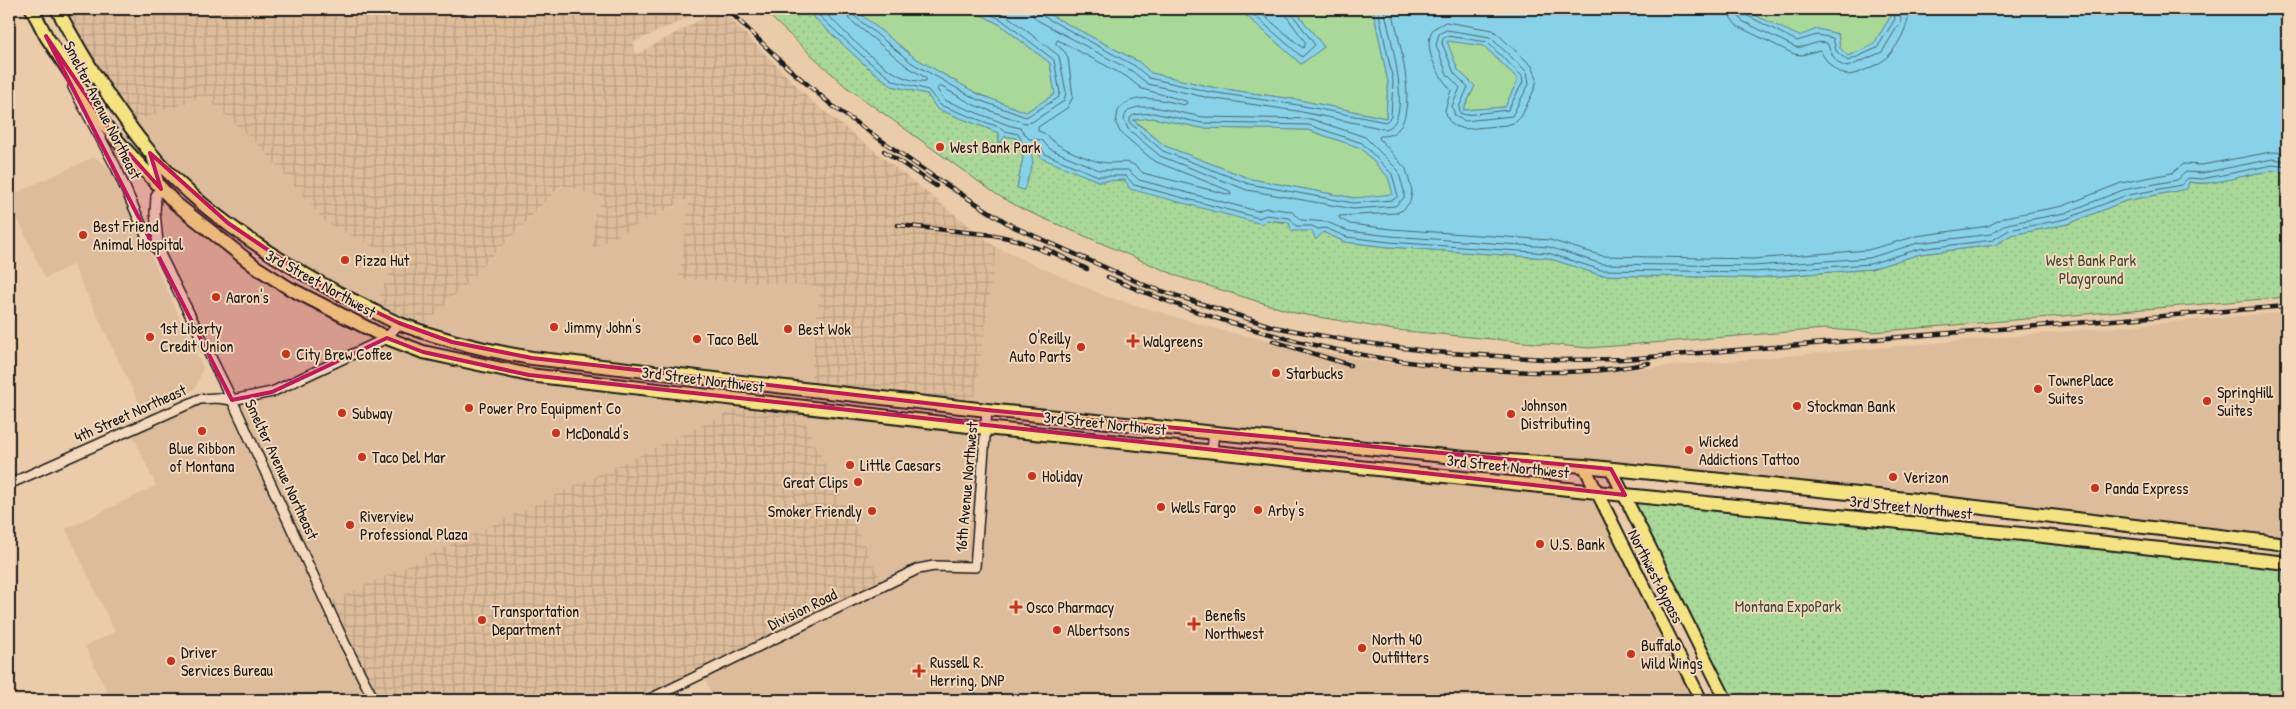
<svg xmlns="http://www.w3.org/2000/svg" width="2296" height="709" font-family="'Patrick Hand',sans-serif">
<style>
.built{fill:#dcbc9a}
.industrial{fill:url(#industrial-grid)}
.green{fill:#a9d999;stroke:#627a5a}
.park{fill:url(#park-dots);stroke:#627a5a}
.water{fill:#88d2e9;stroke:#5d8997;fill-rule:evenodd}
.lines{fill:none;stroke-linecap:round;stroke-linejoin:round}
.shore{stroke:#47656e;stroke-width:1}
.minor-casing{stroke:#1c1c1c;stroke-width:12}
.major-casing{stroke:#1c1c1c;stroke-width:15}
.highway-casing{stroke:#1c1c1c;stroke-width:16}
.minor{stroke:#f4d8bb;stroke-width:9}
.major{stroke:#f5e382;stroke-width:11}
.highway{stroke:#f5e382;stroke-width:12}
.rail-casing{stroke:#1c1c1c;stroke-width:4.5}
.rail{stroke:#f4d8bb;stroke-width:2.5;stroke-dasharray:8;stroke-linecap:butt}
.marked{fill:#c2185b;fill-opacity:0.2;stroke:#c2185b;stroke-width:4;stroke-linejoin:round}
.poi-dot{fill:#c8321e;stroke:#f4d8bb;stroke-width:2}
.labels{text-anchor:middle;stroke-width:4;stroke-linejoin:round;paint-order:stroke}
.street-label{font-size:16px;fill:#1c1c1c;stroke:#f4d8bb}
.poi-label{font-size:16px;fill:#1c1c1c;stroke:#f4d8bb;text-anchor:start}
.park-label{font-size:16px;fill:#3f4b3b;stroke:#f4d8bb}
</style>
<defs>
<pattern id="industrial-grid" width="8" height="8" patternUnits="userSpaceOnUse" patternTransform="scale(1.25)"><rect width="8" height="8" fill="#dcbc9a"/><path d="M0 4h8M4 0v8" fill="none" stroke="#bca184"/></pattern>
<pattern id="park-dots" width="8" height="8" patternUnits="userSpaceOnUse" patternTransform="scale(1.25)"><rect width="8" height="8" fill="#a9d999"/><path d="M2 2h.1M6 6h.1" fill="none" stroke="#91ba83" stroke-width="1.8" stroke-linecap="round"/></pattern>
</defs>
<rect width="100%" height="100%" fill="#eacbaa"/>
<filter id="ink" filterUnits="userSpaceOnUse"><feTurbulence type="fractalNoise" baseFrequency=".02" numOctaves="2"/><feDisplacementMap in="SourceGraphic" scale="10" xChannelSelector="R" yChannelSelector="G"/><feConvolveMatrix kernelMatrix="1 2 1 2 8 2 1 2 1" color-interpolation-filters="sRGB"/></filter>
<g filter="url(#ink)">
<g class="built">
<polygon points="205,96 266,153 325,222 398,259 372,310 317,283 194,196 128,124"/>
<polygon points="94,157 111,169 203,368 195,389 144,413 73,265 45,278 9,199 9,196"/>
<polygon points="563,185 603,198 595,213 592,249 691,198 679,279 820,286 809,389 582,362 420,331"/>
<polygon points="160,187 256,267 387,338 478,365 753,401 327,604 374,700 111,700 85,646 115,632 66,529 156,486 130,429 187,403 231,400 159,252 155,213"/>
<polygon points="997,248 1105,296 1223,331 1369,361 1484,374 1569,375 2287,312 2287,544 973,408"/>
<polygon points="797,406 1596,492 1701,700 973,700 878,690 869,700 715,700 702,674"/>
</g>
<g class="industrial">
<polygon points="58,9 701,9 703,11 634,42 635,55 720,9 814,103 997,248 973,408 809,389 820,286 679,279 690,198 592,249 595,213 603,198 562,185 420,331 372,310 397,259 325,222 266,153 205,96 128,124"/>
<polygon points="753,401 797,406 884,586 648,700 374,700 326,604"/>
</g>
<g class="green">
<polygon points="854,9 970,9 999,24 1050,63 1055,94 1026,112 978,94 915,58"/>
<polygon points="1039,9 1239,9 1301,64 1324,47 1294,9 1373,9 1388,82 1386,118 1299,100 1211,87 1151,73 1139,62"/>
<polygon points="1742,9 1888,9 1891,16 1873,45 1848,56 1840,48 1838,34 1817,29 1799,37"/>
<polygon points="1446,40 1484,46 1518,79 1505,107 1463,110 1475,86 1458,70"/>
<polygon points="1153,118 1202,128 1308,130 1361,148 1388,177 1394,195 1354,198 1251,179 1165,146 1133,119"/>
</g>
<g class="park">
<path d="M762,9H805L865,65L892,86L927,94L937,109L999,133V144L1005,136L1016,138L1023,158L1017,188L1031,152L1037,149L1097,181L1125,180L1266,220L1290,223L1323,232L1345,242L1389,247L1548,258L1600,275L1754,278L1871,269L1920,254L1995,245L2011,235L2068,224L2125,201L2186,189L2189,182C2222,188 2254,167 2287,172V297L1872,332L1825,329L1589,348L1395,330L1295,313L1180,277L1022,209L996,194L845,86Z"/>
<polygon points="1625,495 2287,563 2287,700 1726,700"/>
</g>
<g class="water">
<path d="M805,9H854L915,58L978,94L1026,112L1055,94L1050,63L999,24L970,9H1039L1139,62L1151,73L1211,87L1299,100L1386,118L1388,82L1373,9H1742L1799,36L1817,29L1838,34L1840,48L1848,56L1873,45L1891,16L1888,9H2287V172C2254,167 2222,188 2189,182L2187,189L2125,201L2068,224L2011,235L1995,245L1920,254L1871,269L1754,278L1600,275L1548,258L1389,247L1345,242L1323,232L1316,240L1312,231H1291L1289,222L1266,220L1262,224L1130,189L1125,180L1098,181L1041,158L1037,149L1031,152L1033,162L1024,190L1017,188L1023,158L1016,138L1005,136L999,145V133L937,109L927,94L892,86L865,65ZM1447,41L1484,46L1518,79L1505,107L1463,110L1475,86L1458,70ZM1153,118L1202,128L1308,130L1361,148L1388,177L1393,194L1354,198L1251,179L1165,146L1133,120Z"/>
<polygon points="1239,9 1294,9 1324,47 1301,64"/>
</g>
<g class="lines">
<g class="shore">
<polyline points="812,9 868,61 894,81 928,90 940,105 1001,128 1005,131 1018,134 1025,148 1039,145 1045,154 1098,176 1126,176 1134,185 1259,218 1266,215 1290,218 1296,226 1312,226 1318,229 1325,228 1347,237 1389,242 1548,253 1601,270 1753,272 1870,264 1919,249 1993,240 2009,230 2066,219 2124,196 2181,185 2188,178 2202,179 2273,165 2287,167"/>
<path d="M821,9C845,31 892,86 926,81V78L908,67L849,19L845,9"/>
<polyline points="851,9 853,15 912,63 976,99 1026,117 1058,98 1060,93 1054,60 1002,20 981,9"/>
<polyline points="994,9 1006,15 1059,56 1066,92 1064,101 1032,122 1025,123 974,105 940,86 937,89 944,100 1008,125 1020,128 1029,139 1042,140 1050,149 1099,170 1128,170 1139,180 1257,211 1266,208 1291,211 1301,220 1327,222 1348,231 1390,236 1549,247 1602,264 1753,266 1869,258 1918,243 1991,234 2007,224 2065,213 2123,190 2177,180 2186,172 2202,173 2273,159 2287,161"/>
<path d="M1032,9L1033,16L1037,20L1132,71L1148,84L1209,98L1297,111L1385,129C1416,124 1388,29 1384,9"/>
<polyline points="1038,9 1041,15 1135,66 1149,78 1210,92 1298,105 1386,122 1391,117 1393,81 1378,9"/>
<polyline points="1247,9 1302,57 1315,45 1292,14 1291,9"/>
<polyline points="1256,9 1303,48 1306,43 1287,17 1284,9"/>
<path d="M1392,9C1397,35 1429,138 1380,136L1379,138L1406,169L1412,191L1410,202L1403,210L1396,213L1339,216L1340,219L1350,224L1391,229L1550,240L1603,256L1753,259L1868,250L1917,236L1988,226L2005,217L2063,206L2121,183L2172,173L2184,164L2202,165L2271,152L2287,153"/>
<path d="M1729,9L1731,18L1737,26L1794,54L1802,55L1820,50C1826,61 1834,73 1848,75C1859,74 1875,66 1884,60C1895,52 1912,22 1908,9"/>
<path d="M1736,9L1738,15L1742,21L1795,47C1807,49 1813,40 1827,43C1832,54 1835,65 1848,67L1882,52L1901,21L1900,9"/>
<polyline points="1743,9 1746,15 1797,41 1817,35 1833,38 1836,51 1848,61 1877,48 1895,19 1893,9"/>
<path d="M1446,22L1493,30L1532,66L1537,78L1535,88L1521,117L1516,122L1507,125L1465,129L1454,126L1448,119L1445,110L1451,90C1439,76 1421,48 1433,29Z"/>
<polygon points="1447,30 1490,37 1527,72 1529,84 1512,116 1465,121 1455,116 1452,106 1460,88 1447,74 1436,45 1439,34"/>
<polygon points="1447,36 1487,42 1522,76 1523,82 1508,110 1465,115 1460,113 1459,107 1468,87 1454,73 1442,43 1443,38"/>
<path d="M1058,40L1127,77L1142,89L1186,101L1187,103L1184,105C1165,101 1132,90 1118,111L1116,123L1120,132L1154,161L1230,191L1231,195L1143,173C1128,155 1119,166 1100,162C1090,160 1065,150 1057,144C1049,139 1047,133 1038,131V127L1067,108L1073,97L1068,58L1065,52L1056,44Z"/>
<path d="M1153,107L1203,117L1311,119L1365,137L1398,170L1404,191V198L1395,206L1353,209L1247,190L1160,156L1128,129L1124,119C1127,105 1141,107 1153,107Z"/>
<polygon points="1153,113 1202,123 1309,125 1362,143 1392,174 1398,196 1393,200 1353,203 1249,184 1163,151 1130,123 1130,118 1134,115"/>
</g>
<g class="minor-casing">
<g id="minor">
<polyline points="73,87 116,167 148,240 159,252 232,400 345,644 374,700"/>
<polyline points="151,154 160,187 156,196 155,213 159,252"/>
<polyline points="1212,450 1214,432"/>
<polyline points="9,484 200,399 217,398 232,400 272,392 387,338 399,323"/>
<polyline points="648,700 918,569 934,566 975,567 987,410"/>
</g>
</g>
<g class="major-casing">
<g id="major">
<polyline points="1584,466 1701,700"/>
<polyline points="1611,469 1726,700"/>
</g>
</g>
<g class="highway-casing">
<g id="highway">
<polyline points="32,9 46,36 100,118 115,138 175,203 256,267 289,288 387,338 423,352 529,375 986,428 1625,495 2043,536 2287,563"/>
<path d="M57,9C84,59 113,107 149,151C200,213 286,267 356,302C371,309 385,318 400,324C443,340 487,351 532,358L987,410L1465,458L1584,466L1917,500L2287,544"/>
</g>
</g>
<use href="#minor" class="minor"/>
<use href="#major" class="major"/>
<use href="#highway" class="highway"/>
<g class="rail-casing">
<g id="rail">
<polyline points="727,9 786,66 835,108 934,177 1012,226 1149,287 1274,327 1351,341 1434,352 1559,360 1625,359 2287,306"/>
<polyline points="884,151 936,186"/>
<polyline points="898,225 994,235 1017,240 1049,253"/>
<polyline points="1044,248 1087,269"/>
<path d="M1108,277C1233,332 1370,365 1506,371C1553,373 1602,373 1649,363"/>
<polyline points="1273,341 1350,365"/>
</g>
</g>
<use href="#rail" class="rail"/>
</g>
</g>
<path class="marked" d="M46,36L115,138L161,189L150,153L228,223L317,283L399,323L452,342L532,358L987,410L1611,469L1625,495L529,375L423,352L387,338L272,392L232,400Z"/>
<g class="poi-dot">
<circle cx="940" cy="147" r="5"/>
<circle cx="83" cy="235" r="5"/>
<circle cx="345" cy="260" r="5"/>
<circle cx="216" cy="297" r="5"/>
<circle cx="554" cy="327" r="5"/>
<circle cx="788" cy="329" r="5"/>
<circle cx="150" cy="337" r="5"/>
<circle cx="697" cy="339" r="5"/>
<path d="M1130.5 333.5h5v5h5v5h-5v5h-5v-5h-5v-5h5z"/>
<circle cx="1081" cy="347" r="5"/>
<circle cx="286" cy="354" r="5"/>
<circle cx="1276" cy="373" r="5"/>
<circle cx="2038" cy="389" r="5"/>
<circle cx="2207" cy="401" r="5"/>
<circle cx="1797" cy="406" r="5"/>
<circle cx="469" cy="408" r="5"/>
<circle cx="342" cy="413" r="5"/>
<circle cx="1511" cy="414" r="5"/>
<circle cx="202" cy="431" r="5"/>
<circle cx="556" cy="433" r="5"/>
<circle cx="1689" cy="450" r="5"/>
<circle cx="362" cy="457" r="5"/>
<circle cx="850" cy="465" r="5"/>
<circle cx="1032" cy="476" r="5"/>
<circle cx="1893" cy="477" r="5"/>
<circle cx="858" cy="482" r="5"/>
<circle cx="2095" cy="488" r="5"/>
<circle cx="1161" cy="507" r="5"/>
<circle cx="1258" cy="510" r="5"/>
<circle cx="872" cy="511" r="5"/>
<circle cx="350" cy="525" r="5"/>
<circle cx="1540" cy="544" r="5"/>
<path d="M1013.5 599.5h5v5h5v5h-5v5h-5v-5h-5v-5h5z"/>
<circle cx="482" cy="620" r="5"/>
<path d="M1191.5 616.5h5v5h5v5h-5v5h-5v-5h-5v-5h5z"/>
<circle cx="1057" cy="630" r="5"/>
<circle cx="1362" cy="648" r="5"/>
<circle cx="1631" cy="654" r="5"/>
<circle cx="171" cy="661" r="5"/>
<path d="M916.5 663.5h5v5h5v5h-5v5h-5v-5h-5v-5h5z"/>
</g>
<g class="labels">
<g class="street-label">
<text transform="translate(103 110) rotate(63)" y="6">Smelter Avenue Northeast</text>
<text transform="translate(321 283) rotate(29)" y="6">3rd Street Northwest</text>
<text transform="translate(703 379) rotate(7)" y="6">3rd Street Northwest</text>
<text transform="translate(130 413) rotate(-24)" y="6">4th Street Northeast</text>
<text transform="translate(1105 423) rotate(6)" y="6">3rd Street Northwest</text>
<text transform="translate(1508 466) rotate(6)" y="6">3rd Street Northwest</text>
<text transform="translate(282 469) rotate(65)" y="6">Smelter Avenue Northeast</text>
<text transform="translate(966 487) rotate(-85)" y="6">16th Avenue Northwest</text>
<text transform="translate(1911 507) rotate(6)" y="6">3rd Street Northwest</text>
<text transform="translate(1656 576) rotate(63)" y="6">Northwest Bypass</text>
<text transform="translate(802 609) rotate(-26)" y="6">Division Road</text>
</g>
<g class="poi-label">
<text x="950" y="153">West Bank Park</text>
<text x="93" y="232">Best Friend<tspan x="93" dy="18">Animal Hospital</tspan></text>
<text x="355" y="266">Pizza Hut</text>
<text x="226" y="303">Aaron's</text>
<text x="564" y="333">Jimmy John's</text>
<text x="160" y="334">1st Liberty<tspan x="160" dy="18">Credit Union</tspan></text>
<text x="798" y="335">Best Wok</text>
<text x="1071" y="344" text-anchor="end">O'Reilly<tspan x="1071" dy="18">Auto Parts</tspan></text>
<text x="707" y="345">Taco Bell</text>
<text x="1143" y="347">Walgreens</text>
<text x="296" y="360">City Brew Coffee</text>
<text x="1286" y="379">Starbucks</text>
<text x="2048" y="386">TownePlace<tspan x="2048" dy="18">Suites</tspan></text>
<text x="2217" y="398">SpringHill<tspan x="2217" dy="18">Suites</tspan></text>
<text x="1521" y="411">Johnson<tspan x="1521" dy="18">Distributing</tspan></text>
<text x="1807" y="412">Stockman Bank</text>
<text x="479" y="414">Power Pro Equipment Co</text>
<text x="352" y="419">Subway</text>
<text x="566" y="439">McDonald's</text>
<text x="1699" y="447">Wicked<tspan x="1699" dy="18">Addictions Tattoo</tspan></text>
<text x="202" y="454" text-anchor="middle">Blue Ribbon<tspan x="202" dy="18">of Montana</tspan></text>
<text x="372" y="463">Taco Del Mar</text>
<text x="860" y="471">Little Caesars</text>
<text x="1042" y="482">Holiday</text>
<text x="1903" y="483">Verizon</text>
<text x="848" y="488" text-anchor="end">Great Clips</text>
<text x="2105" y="494">Panda Express</text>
<text x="1171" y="513">Wells Fargo</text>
<text x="1268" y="516">Arby's</text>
<text x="862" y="517" text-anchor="end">Smoker Friendly</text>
<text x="360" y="522">Riverview<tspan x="360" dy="18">Professional Plaza</tspan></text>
<text x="1550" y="550">U.S. Bank</text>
<text x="1026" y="613">Osco Pharmacy</text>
<text x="492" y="617">Transportation<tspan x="492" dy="18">Department</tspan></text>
<text x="1205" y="621">Benefis<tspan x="1205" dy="18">Northwest</tspan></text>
<text x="1067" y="636">Albertsons</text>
<text x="1372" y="645">North 40<tspan x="1372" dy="18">Outfitters</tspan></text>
<text x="1641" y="651">Buffalo<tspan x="1641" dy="18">Wild Wings</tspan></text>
<text x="181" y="658">Driver<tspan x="181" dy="18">Services Bureau</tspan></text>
<text x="930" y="668">Russell R.<tspan x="930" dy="18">Herring, DNP</tspan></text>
</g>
<g class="park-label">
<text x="2091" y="266">West Bank Park<tspan x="2091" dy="18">Playground</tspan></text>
<text x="1788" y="612">Montana ExpoPark</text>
</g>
</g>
<rect width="2296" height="709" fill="none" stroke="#f4d8bb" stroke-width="30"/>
<rect x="15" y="15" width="2266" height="679" fill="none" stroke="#1c1c1c" stroke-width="2" filter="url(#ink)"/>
</svg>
